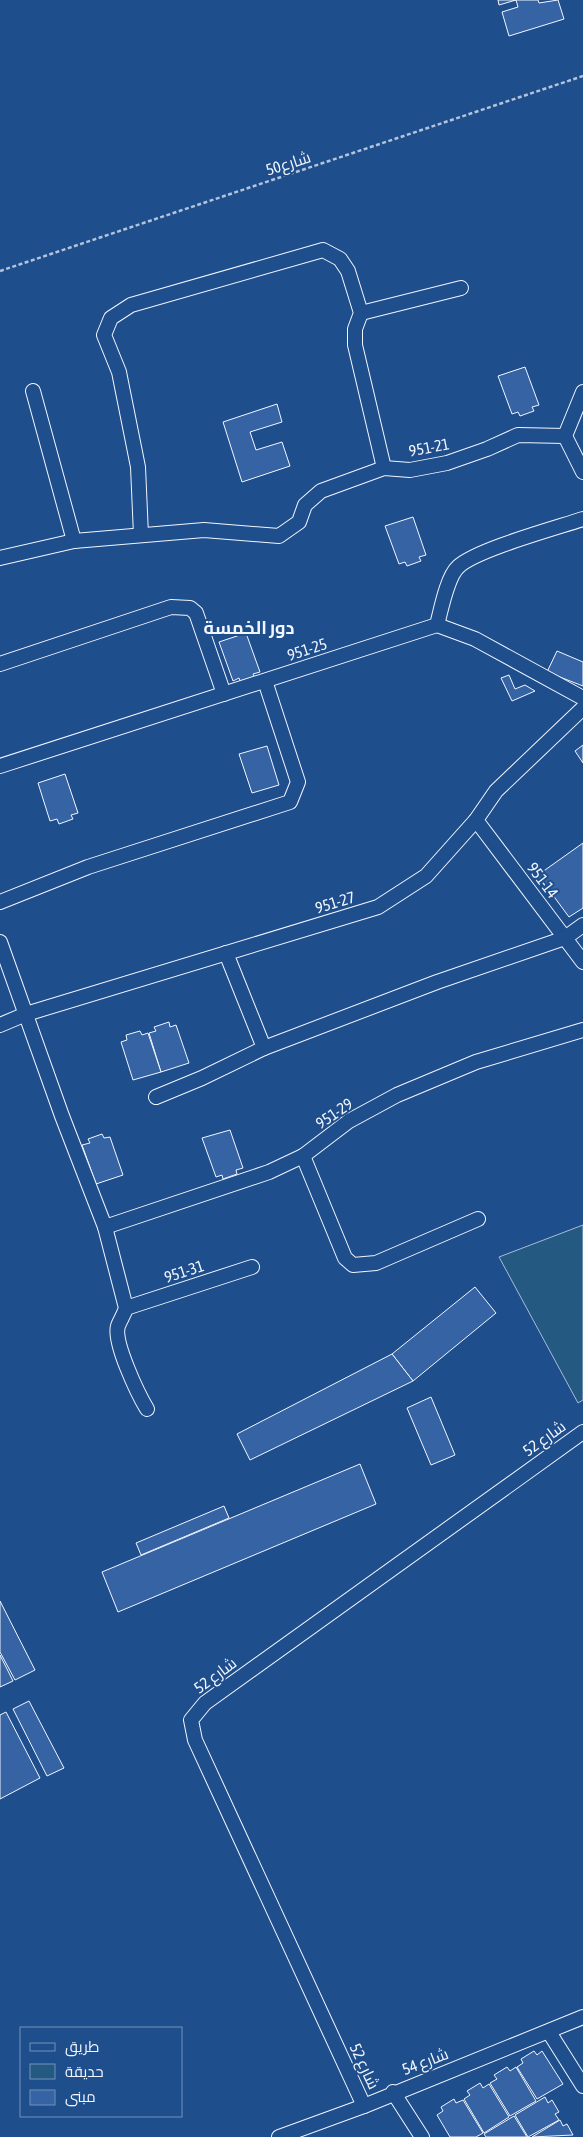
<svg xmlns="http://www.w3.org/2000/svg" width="583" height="2137" font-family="'Asap Condensed',Cairo,sans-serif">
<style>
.green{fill:#245a82;stroke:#a8bbd7}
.building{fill:#3563a3;stroke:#f2f6ff}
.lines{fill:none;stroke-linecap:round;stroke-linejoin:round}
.minor-casing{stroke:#f2f6ff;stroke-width:16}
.path{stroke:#b3c4dc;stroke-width:2.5;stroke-dasharray:4 2.5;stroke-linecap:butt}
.minor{stroke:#1f4e8c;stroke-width:14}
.labels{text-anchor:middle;stroke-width:4;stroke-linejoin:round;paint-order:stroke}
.street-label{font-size:16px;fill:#f2f6ff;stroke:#1f4e8c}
.neighbourhood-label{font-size:18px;font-weight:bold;fill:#f2f6ff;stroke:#1f4e8c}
</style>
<rect width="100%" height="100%" fill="#1f4e8c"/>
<polygon class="green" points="583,1225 583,1400 578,1403 499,1257"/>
<g class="building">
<polygon points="498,0 516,0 499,5"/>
<polygon points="516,0 538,0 539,3 558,0 564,19 509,36 502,12 518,7"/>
<polygon points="525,367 539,405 532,407 534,411 520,416 518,412 512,414 498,376"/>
<polygon points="277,404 282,422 250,432 256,450 282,442 290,466 242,482 223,422"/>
<polygon points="413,517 426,555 419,557 421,561 407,566 405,562 399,564 385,526"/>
<polygon points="246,633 260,672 253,674 255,678 241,683 239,678 233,681 219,642"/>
<polygon points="557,651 583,662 583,686 547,672"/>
<polygon points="509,675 515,689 525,685 535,691 512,701 501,678"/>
<polygon points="583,745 583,763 575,751"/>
<polygon points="267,746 279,785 252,793 239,754"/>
<polygon points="65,774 78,813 71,815 73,819 59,824 57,819 50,821 38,783"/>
<polygon points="583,843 583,908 569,917 538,875"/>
<polygon points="169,1022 170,1027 176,1025 189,1063 161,1072 149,1033 156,1031 154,1027"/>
<polygon points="140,1031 142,1035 148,1033 161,1072 133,1080 121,1042 127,1040 126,1035"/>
<polygon points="230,1130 243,1168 236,1170 237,1174 223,1179 222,1175 216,1177 202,1138"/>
<polygon points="102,1134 104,1138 110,1137 123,1175 96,1184 82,1145 90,1143 88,1139"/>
<polygon points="475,1287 496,1313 413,1381 392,1354"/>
<polygon points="392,1354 413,1381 250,1460 237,1434"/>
<polygon points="431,1397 455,1455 431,1465 407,1408"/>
<polygon points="360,1464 376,1504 118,1612 102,1572"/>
<polygon points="224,1506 229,1518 141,1555 136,1543"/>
<polygon points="0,1601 35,1670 15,1680 0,1652"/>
<polygon points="0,1655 13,1681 0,1687"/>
<polygon points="29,1701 64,1768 47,1776 13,1709"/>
<polygon points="6,1712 40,1778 0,1799 0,1715"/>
<polygon points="534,2051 537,2055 542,2051 563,2084 537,2099 517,2067 523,2063 521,2059"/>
<polygon points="507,2067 510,2071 516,2067 536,2101 510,2116 490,2083 497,2079 494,2075"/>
<polygon points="480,2083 483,2088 489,2084 509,2117 484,2133 464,2099 470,2095 467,2091"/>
<polygon points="545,2097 548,2103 552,2100 559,2112 555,2114 559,2120 528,2137 515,2115"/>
<polygon points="454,2099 456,2103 463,2100 483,2133 476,2137 450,2137 437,2115 443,2111 441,2107"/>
<polygon points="514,2116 527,2137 486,2137 484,2134"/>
<polygon points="560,2120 563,2126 567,2124 573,2135 532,2137"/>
</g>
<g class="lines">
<g class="minor-casing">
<g id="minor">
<polyline points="361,313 461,288"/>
<polyline points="33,391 74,541"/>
<polyline points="565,436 583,392"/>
<polyline points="565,436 583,472"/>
<polyline points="141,535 138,467 119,372 104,335 111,318 131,305 323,250 340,259 348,271 361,313 355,329 355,345 384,468"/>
<polyline points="0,558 74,541 204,530 279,536 299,522 305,505 321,491 384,468 410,470 447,463 487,449 518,435 565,436"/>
<polyline points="437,625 475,639 583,698"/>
<polyline points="0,664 171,607 190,608 196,613 224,694"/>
<path d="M0,766L437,625C441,610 447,577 458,567C475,550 556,528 583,519"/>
<polyline points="476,820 583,962"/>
<polyline points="0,902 88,867 290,802 298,782 265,681"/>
<path d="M0,942L62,1116L105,1227L126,1308C124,1315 120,1320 118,1326C113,1342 138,1394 147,1409"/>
<polyline points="226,953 264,1048"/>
<polyline points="0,1025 26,1014 378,907 426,876 476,820 496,791 583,708"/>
<polyline points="156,1097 202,1078 264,1048 437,982 565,938 583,925"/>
<polyline points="303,1156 345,1258 353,1265 376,1263 478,1219"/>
<polyline points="105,1227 269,1172 303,1156 349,1121 397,1095 476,1062 583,1030"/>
<polyline points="126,1308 252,1267"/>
<polyline points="549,2032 583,2086"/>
<polyline points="393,2092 422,2137"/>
<polyline points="364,2106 195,1740 191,1720 205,1703 583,1432"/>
<polyline points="279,2137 364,2106 583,2017"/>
</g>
</g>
<polyline class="path" points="0,271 583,76"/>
<use href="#minor" class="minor"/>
</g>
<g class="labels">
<g class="street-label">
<text transform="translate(288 163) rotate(-18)" y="6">شارع50</text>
<text transform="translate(429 447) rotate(-11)" y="6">951-21</text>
<text transform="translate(307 649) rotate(-18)" y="6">951-25</text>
<text transform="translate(543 880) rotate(53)" y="6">951-14</text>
<text transform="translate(335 902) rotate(-17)" y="6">951-27</text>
<text transform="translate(334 1113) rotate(-34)" y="6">951-29</text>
<text transform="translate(184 1271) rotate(-18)" y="6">951-31</text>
<text transform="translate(544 1438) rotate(-36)" y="6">شارع 52</text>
<text transform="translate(215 1675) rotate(-37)" y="6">شارع 52</text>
<text transform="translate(425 2061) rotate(-21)" y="6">شارع 54</text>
<text transform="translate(365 2066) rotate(65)" y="6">شارع 52</text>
</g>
<g class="neighbourhood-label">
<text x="249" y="634">دور الخمسة</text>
</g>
</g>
<rect x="20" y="2027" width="162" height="90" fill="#1f4e8c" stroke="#7391ba"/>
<rect x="30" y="2043" width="25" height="8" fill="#1f4e8c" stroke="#7391ba"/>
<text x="65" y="2052" font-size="15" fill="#f2f6ff">طريق</text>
<rect x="30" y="2064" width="25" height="15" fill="#245a82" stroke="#7391ba"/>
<text x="65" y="2077" font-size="15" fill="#f2f6ff">حديقة</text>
<rect x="30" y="2090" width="25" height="15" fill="#3563a3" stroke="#7391ba"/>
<text x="65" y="2102" font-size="15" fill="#f2f6ff">مبنى</text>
</svg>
